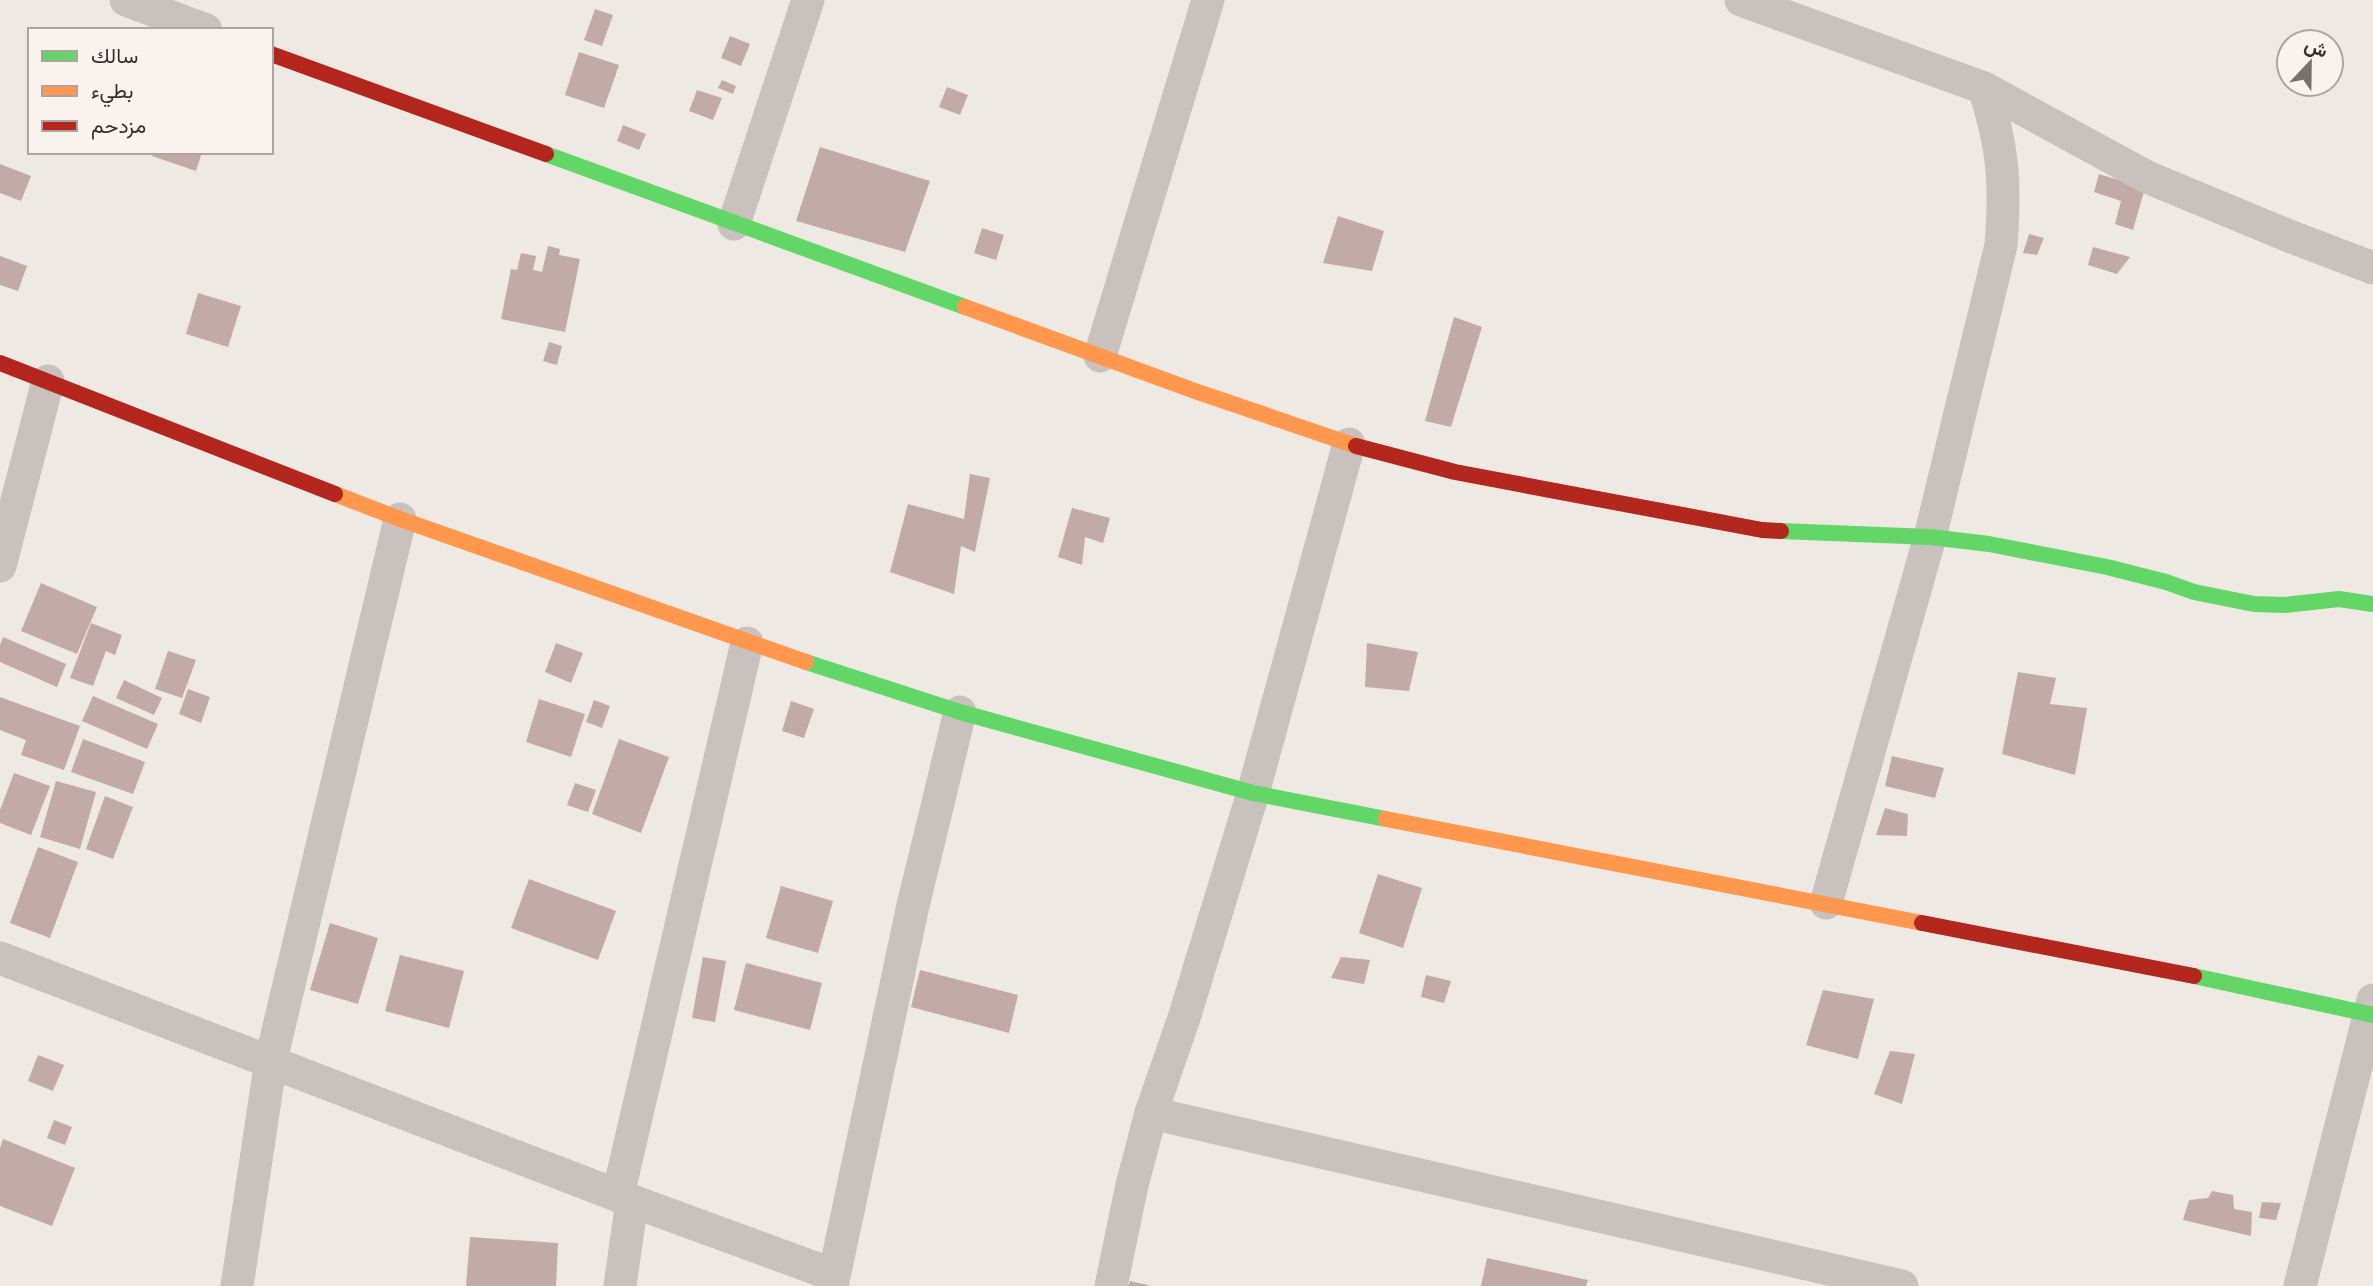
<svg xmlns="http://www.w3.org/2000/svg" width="2373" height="1286" font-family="Cabin,Vazirmatn,sans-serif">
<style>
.building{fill:#c2aba6}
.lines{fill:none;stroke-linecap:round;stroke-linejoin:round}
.street{stroke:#c8c1bd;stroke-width:33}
.fast{stroke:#63d668;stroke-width:16}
.slow{stroke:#ff974d;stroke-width:16}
.jam{stroke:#b3261e;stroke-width:16}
</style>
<rect width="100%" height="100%" fill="#efe9e4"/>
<g class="building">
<polygon points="595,9 613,15 602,46 584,40"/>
<polygon points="730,36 750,44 741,66 721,58"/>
<polygon points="579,52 619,65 604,108 565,95"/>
<polygon points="722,80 736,86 733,94 718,88"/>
<polygon points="947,87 968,95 960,115 939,107"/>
<polygon points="697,90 722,98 713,120 689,111"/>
<polygon points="623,125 646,134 639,150 617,141"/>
<polygon points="820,147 930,181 905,252 796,221"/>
<polygon points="153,152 202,152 196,171 152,156"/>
<polygon points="0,164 31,176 21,201 0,193"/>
<polygon points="2099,174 2145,188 2133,230 2115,224 2121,201 2094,192"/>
<polygon points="1338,216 1384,231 1372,271 1323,263"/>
<polygon points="982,228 1004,235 996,260 974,253"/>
<polygon points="2029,234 2044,238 2037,255 2023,253"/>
<polygon points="548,246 560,249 559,255 580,259 565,332 501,319 511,269 517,270 521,253 536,256 533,270 542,272"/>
<polygon points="2093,247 2130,257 2117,274 2088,265"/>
<polygon points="0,256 27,266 18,291 0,285"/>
<polygon points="198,293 241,306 228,347 186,334"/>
<polygon points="1454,317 1482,327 1451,427 1425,421"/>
<polygon points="549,342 562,346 557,365 543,361"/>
<polygon points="970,474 990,478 975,552 961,546 954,594 890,572 908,504 964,519"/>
<polygon points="1072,508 1110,518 1103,543 1085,537 1082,565 1058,557"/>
<polygon points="41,583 97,607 77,654 21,631"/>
<polygon points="91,623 122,635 115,655 106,651 93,686 70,678"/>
<polygon points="3,637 66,664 57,687 0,662 0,645"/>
<polygon points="556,643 583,653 571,683 545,672"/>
<polygon points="1367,643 1418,652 1409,691 1365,687"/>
<polygon points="168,651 196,660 182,698 155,689"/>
<polygon points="2018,672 2056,678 2050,704 2087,708 2075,775 2002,754"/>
<polygon points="124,680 162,698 154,715 116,698"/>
<polygon points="188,689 210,697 201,723 179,714"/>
<polygon points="93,696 158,724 147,749 82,721"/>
<polygon points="0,697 80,726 64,770 21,755 26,740 0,730"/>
<polygon points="539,699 585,714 571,757 526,742"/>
<polygon points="594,700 610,706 602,728 586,722"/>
<polygon points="791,701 814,709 804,738 782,731"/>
<polygon points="83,739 145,762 133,794 71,772"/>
<polygon points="619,739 669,757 641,833 592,814"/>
<polygon points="1892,756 1944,768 1935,798 1885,786"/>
<polygon points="14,773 50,786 31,835 0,823 0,810"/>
<polygon points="56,781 96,792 80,849 40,837"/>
<polygon points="575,783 596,790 588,812 567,805"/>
<polygon points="105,796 133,807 113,859 86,849"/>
<polygon points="1885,808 1908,814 1907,836 1876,835"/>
<polygon points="38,847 78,862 50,938 10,923"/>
<polygon points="1378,874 1422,888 1403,948 1359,933"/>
<polygon points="529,879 616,911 598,960 511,928"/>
<polygon points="781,886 833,901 818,953 766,938"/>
<polygon points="330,923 378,938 358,1004 310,990"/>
<polygon points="400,955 464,971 449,1028 385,1011"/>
<polygon points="703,957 726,961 715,1022 692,1018"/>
<polygon points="1341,957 1370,960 1364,984 1331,978"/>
<polygon points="746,963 822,983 810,1030 734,1010"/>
<polygon points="920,970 1018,995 1009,1033 911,1007"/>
<polygon points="1426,975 1451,981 1444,1003 1421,997"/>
<polygon points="1823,990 1874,999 1858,1059 1806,1045"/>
<polygon points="1890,1051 1915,1054 1902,1104 1874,1094"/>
<polygon points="38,1055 64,1065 53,1091 28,1081"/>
<polygon points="54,1120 72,1127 65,1145 47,1138"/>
<polygon points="3,1139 75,1168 52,1226 0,1206 0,1148"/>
<polygon points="2212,1191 2233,1195 2234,1209 2252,1212 2251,1236 2183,1220 2189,1200 2208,1198"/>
<polygon points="2262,1202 2281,1203 2276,1220 2259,1218"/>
<polygon points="470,1237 558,1243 556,1286 466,1286"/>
<polygon points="1487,1258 1588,1280 1586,1286 1481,1286"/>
<polygon points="1130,1281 1148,1285 1148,1286 1128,1286"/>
</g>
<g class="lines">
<g class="street">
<polyline points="126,0 206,30"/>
<polyline points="1741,0 1984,88 2147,177 2289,236 2373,268"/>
<polyline points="734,224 808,0"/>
<polyline points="1100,356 1208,0"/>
<polyline points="0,566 48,381"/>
<path d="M1826,903L1930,537L2001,245C2006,185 2003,145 1984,88"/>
<polyline points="0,958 632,1201 834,1275"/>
<polyline points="1151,1113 1902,1286"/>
<polyline points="618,1195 747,643"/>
<polyline points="237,1286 271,1060 400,519"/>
<polyline points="620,1286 632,1201"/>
<polyline points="832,1286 912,910 960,712"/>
<polyline points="1111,1286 1132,1185 1151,1113 1184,1018 1253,793 1349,444"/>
<polyline points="2300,1286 2373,1000"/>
</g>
<g class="fast">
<polyline points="546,154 965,307"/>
<polyline points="1781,531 1930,537 1989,544 2107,567 2166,582 2194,592 2254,604 2285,605 2339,599 2373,604"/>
<polyline points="806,662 960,712 1253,793 1386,819"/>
<polyline points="2194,976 2373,1015"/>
</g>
<g class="slow">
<polyline points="965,307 1195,391 1356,446"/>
<polyline points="335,494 400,519 806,662"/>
<polyline points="1386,819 1922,923"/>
</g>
<g class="jam">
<polyline points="271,54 546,154"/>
<polyline points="0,363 335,494"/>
<polyline points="1356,446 1455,472 1762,530 1781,531"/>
<polyline points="1922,923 2194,976"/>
</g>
</g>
<rect x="28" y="28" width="245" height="126" fill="#faf3ed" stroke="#ada49f" stroke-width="2"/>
<rect x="42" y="51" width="35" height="10" fill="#63d668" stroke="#ada49f" stroke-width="2"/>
<text x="91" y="63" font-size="21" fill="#3a2e2b">سالك</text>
<rect x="42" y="86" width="35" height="10" fill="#ff974d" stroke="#ada49f" stroke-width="2"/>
<text x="91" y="98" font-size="21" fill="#3a2e2b">بطيء</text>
<rect x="42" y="121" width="35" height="10" fill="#b3261e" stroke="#ada49f" stroke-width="2"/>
<text x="91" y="133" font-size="21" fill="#3a2e2b">مزدحم</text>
<g transform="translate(2310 63) rotate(22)"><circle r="33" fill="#faf3ed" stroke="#ada49f" stroke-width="2"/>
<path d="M0-5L12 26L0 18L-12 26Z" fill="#796f6c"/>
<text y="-10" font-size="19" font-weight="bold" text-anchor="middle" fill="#3a2e2b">ش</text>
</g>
</svg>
